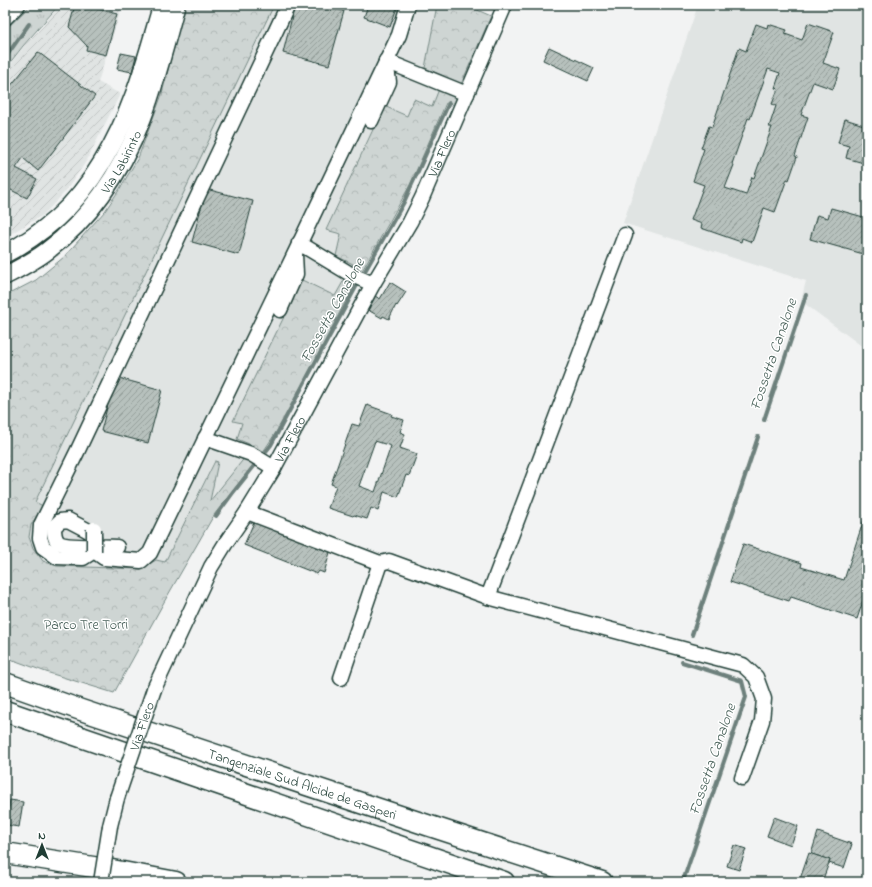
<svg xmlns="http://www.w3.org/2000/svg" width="872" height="887" font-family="'Indie Flower',sans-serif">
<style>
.built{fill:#e0e4e3}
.industrial{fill:url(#industrial-furrows)}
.grass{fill:url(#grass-tufts);stroke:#768984}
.park{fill:url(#park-crowns);stroke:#768984}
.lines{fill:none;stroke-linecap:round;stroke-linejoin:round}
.stream{stroke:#6d807b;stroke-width:4}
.building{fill:url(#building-hatch);stroke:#1f3d34;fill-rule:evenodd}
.minor-casing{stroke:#1f3d34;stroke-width:17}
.major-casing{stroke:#1f3d34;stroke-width:20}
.highway-casing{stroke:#1f3d34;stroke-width:23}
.minor{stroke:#fff;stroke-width:14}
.major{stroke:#fff;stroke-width:17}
.highway{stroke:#fff;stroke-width:20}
.minor-bridge-casing{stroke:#1f3d34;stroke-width:17;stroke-linecap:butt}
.minor-bridge{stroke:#fff;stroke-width:14}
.labels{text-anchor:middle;stroke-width:3;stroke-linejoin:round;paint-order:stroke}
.street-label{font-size:14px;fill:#1f3d34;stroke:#fff}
.park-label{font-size:14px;fill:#425b54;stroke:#fff}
.water-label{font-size:15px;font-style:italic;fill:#465f57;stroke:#fff}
</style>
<defs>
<pattern id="industrial-furrows" width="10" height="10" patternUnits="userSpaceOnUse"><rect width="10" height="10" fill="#e0e4e3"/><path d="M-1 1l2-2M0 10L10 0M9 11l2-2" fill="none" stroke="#c0c4c3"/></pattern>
<pattern id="grass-tufts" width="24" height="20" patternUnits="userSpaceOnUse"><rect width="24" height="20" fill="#ced5d3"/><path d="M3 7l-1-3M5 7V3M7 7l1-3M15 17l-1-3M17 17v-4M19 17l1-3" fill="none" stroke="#b0b8b6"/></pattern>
<pattern id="park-crowns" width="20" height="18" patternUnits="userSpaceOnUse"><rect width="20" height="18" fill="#ced5d3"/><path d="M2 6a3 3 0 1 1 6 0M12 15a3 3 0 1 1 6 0" fill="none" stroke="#b0b8b6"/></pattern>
<pattern id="building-hatch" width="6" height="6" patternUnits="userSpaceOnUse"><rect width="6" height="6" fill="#b7c1bd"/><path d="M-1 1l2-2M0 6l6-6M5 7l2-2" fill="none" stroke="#949e9a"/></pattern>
</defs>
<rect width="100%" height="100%" fill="#f2f3f3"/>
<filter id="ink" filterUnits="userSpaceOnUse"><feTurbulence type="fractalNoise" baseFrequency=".025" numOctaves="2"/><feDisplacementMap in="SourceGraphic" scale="8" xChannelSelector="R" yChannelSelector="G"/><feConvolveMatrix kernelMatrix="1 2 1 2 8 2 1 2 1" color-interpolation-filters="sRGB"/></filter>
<g filter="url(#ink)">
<g class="built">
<polygon points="274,5 437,5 425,68 444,76 432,107 414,99 408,116 384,106 326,229 341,234 353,264 335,296 302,280 234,421 242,423 237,439 255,446 209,501 218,463 214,461 165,562 156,560 141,569 57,566 43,561 33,548 29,537 31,525 43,506 35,502"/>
<polygon points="698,5 867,5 867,350 801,301 806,281 623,223"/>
</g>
<polygon class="industrial" points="60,5 114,5 122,7 98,82 120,94 87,160 65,192 43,215 5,237 5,71 26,44 43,26"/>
<polygon class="grass" points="31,5 59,5 23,46 5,69 5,30"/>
<polygon class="park" points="185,5 274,5 35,502 43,506 31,525 29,537 33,548 43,561 57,566 141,569 156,560 165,562 215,461 218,462 210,501 254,446 237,439 242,423 233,421 302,280 335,296 353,264 336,256 341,234 326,230 384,106 407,116 414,99 432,107 444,76 425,68 437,5 466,5 491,16 452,105 446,103 410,185 353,287 282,423 265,449 214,515 164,602 114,693 46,672 5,657 5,296 36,280 64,257 105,211 119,190 138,158 161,97"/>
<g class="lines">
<g class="stream">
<polyline points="5,58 29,24"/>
<polyline points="764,420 806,295"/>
<polyline points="216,516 232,494 271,445 356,287 404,202 449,103"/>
<polyline points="692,635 758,437"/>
<polyline points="682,662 742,681 746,697 683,881"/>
</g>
</g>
<g class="building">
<polygon points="75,5 83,5 117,14 106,55 86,50 87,46 69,27"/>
<polygon points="295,5 319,5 344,11 329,65 283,53"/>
<polygon points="368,5 398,5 390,27 364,17"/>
<path d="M808,23L834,32L823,63L840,69L833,89L813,82L801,115L808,117L795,156L797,157L789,180L787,179L775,212L764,208L752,242L742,238L741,242L701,228L702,224L691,220L704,185L693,181L704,149L701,148L709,126L712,127L739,48L746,51L756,24L767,28L768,24L787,30L785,34L802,40ZM768,69L780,73L775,88L778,89L772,104L776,106L769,127H772L754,178L752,177L746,195L725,188L734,165L732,164L748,118L750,119Z"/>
<polygon points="549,47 594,68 588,81 543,60"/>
<polygon points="38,52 95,96 38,171 23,158 16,168 37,179 27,198 5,187 5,93"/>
<polygon points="121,53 136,56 132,72 117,69"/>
<polygon points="845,119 867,126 867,164 846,158 849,146 838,143"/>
<polygon points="206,189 253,201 239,255 192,242"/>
<polygon points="831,208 867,218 867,255 810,239 817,215 828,218"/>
<polygon points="390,282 406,292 397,306 396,305 389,319 383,316 382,318 368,310 375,296 380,299"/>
<polygon points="115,377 162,390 148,443 101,431"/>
<path d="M367,405L392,414L391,416L404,420L400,432L405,434L400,448L417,454L409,476L406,475L398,497L384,492L378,511L371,508L367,519L354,515L353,516L328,508L336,486L331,484L352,424L359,426ZM375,441L391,446L375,492L359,486Z"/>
<polygon points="867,510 867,589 857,619 791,597 789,601 730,582 743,544 802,563 801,567 844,580"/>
<polygon points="254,522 289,535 314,545 319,545 331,549 324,573 319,571 317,574 244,545"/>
<polygon points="10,800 23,802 19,827 6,825"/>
<polygon points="774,817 798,826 791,845 767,836"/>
<polygon points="818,832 852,844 844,868 829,863 830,860 811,854"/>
<polygon points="734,845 746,849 739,870 727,866"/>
<polygon points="809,853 830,860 822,882 799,882"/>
</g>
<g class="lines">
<g class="minor-casing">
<g id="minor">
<polyline points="288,5 77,452 41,525 40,538 43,547 57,557 83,558 94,551 104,558 141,561 150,553 295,253 399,35 408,5"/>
<polyline points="5,18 18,5"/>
<polyline points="386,61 467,94"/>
<polyline points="371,121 389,82 386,61"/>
<polyline points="299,243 352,275 373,284"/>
<polyline points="280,310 296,274 295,254"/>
<polyline points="205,438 251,454 274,468"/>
<polyline points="247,512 380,563 389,561 488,597 625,235"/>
<path d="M94,537L89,531L68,520L60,521L54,527C54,533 54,538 58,542C64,548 106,546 117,547"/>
<polyline points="488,597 743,665 756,677 764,699 762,721 742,778"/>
<polyline points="341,678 380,563"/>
<path id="s1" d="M154,689L211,567L227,541L247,512L274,468L373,284L410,222L422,198L505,5"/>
<polyline points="110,826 117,798"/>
</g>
</g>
<g class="major-casing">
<g id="major">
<path d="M5,254C24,244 41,232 57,218C92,187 118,139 134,95C145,66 153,35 162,5"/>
<path id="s2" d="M5,276C20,268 34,261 47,251C91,218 122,170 142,119C156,82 166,43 176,5"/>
</g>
</g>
<g class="highway-casing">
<g id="highway">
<path id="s3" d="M5,683L81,710L427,825L602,882"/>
<polyline points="5,711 504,882"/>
<polyline points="5,853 112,870 176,882"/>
</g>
</g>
<use href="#minor" class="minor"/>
<use href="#major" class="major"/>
<use href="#highway" class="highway"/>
<g class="minor-bridge-casing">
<g id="minor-bridge">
<polyline points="94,551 94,529"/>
<path id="s4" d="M117,798L154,689"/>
<polyline points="101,882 110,826"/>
</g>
</g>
<use href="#minor-bridge" class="minor-bridge"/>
</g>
</g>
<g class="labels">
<g class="street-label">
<text dy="5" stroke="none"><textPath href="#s1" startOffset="609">Via Flero</textPath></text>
<text dy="5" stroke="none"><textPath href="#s2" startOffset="166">Via Labirinto</textPath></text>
<text dy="5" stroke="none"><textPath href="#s1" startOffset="285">Via Flero</textPath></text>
<text dy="5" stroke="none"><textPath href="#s4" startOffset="76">Via Flero</textPath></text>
<text dy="5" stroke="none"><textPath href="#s3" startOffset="314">Tangenziale Sud Alcide de Gasperi</textPath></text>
</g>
<g class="park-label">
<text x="86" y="629">Parco Tre Torri</text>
</g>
<g class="water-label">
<text transform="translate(332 310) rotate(-61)" y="5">Fossetta Canalone</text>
<text transform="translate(773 354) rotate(-71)" y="5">Fossetta Canalone</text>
<text transform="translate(712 759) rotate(-71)" y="5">Fossetta Canalone</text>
</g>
</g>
<rect width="872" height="887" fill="none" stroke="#fff" stroke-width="20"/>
<rect x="10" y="10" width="852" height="867" fill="none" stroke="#1f3d34" stroke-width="1.5" filter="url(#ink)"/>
<g transform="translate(42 845)" stroke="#ffffff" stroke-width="3" paint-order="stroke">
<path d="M0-3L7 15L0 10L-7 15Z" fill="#1f3d34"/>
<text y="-6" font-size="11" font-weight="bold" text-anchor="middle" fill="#1f3d34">N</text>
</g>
</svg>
